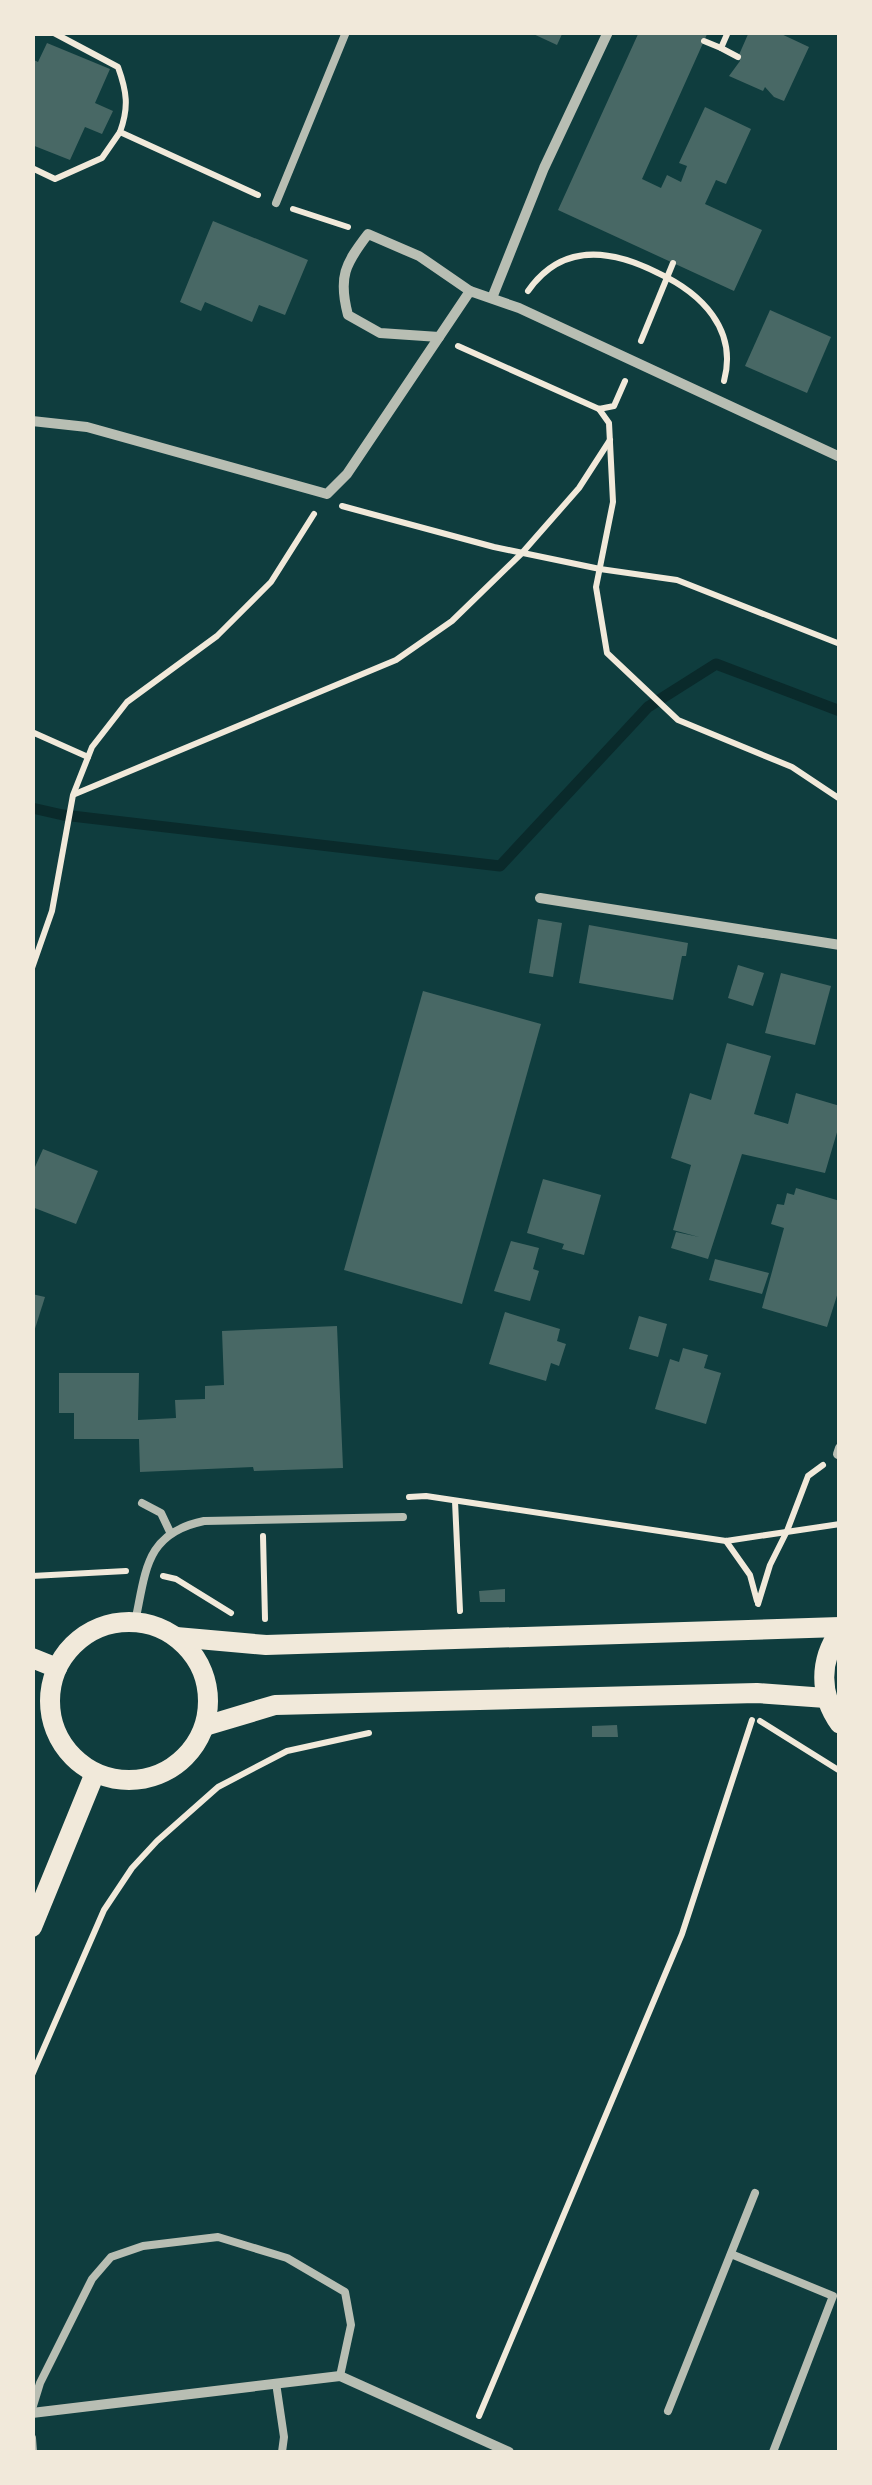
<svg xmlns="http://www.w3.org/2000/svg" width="872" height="2485" font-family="Montserrat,sans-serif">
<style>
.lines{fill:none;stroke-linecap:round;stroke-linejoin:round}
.stream{stroke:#0a2a2b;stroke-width:11}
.building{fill:#486865}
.path{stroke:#f1e9da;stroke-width:6}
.service{stroke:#b8beb3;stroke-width:8}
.minor{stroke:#b8beb3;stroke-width:10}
.secondary{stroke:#f1e9da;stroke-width:20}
</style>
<rect width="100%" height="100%" fill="#0f3d3e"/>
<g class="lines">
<polyline class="stream" points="32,808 63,815 500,866 648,707 716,664 840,711"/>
</g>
<g class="building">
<polygon points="529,32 563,32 557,45"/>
<polygon points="639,32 708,32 642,179 661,188 667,175 681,182 687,166 679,163 705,107 751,129 726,184 716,180 705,204 762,230 734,291 558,210"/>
<polygon points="749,32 777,32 809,47 784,101 774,97 765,87 763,91 729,76 740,61 738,57"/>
<polygon points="47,43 110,69 95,103 113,111 102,134 85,127 70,160 32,145 32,59 38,62"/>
<polygon points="213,221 308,260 285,315 259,305 252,322 205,302 201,311 180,302"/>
<polygon points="770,310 831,337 807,393 745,366"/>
<polygon points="538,919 562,923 553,977 529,973"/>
<polygon points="589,925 688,943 686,956 682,956 673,1000 579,983"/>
<polygon points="738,965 764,973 753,1006 728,998"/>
<polygon points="781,973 831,986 815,1045 765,1033"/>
<polygon points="423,991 541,1024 462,1304 344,1270"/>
<polygon points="727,1043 771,1056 754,1114 788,1124 796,1093 840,1106 840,1122 825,1173 742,1154 708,1259 671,1248 676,1232 699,1237 673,1230 691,1165 671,1158 690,1093 711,1100"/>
<polygon points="43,1149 98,1171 76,1224 32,1207 32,1166 35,1167"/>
<polygon points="543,1179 601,1195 584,1255 562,1249 564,1244 527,1233"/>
<polygon points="796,1188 840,1201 840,1286 827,1327 762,1308 784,1228 771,1224 777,1204 784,1205 787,1193 794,1195"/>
<polygon points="511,1241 539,1248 533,1269 539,1271 530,1301 494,1291"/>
<polygon points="715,1259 769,1273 762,1294 709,1280"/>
<polygon points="32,1294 45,1297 33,1335 32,1335"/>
<polygon points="505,1312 560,1329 557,1341 566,1344 559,1366 551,1363 546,1381 489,1364"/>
<polygon points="639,1316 667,1324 658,1357 629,1349"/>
<polygon points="337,1326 343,1468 254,1471 253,1467 140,1472 139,1439 74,1439 74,1413 59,1413 59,1373 139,1373 138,1420 176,1418 175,1400 205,1399 205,1386 224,1385 222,1331"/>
<polygon points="683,1348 708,1355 704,1368 721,1373 706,1424 655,1409 670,1359 679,1362"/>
<polygon points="505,1589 505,1602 480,1602 479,1591"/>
<polygon points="617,1725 618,1737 592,1737 592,1726"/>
</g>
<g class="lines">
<g class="path">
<polyline points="728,32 721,48 738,57"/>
<path d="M32,33H54L118,67C127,92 129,107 120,132L258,195"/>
<polyline points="704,41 721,48"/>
<polyline points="32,168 55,179 102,158 120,132"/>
<polyline points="293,209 348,227"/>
<path d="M528,291C562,242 611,249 658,273C701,293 738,329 724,381"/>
<polyline points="641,341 673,263"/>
<polyline points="458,346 599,409 614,406 625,381"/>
<polyline points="599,409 609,423 613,502 596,587 607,653 678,720 792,767 840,799"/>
<polyline points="342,506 494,547 600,569 677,580 840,644"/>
<polyline points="32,732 88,757"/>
<polyline points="75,794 396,660 452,621 522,553 579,488 610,440"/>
<polyline points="32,968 52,911 73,795 92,747 127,702 217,636 271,582 314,514"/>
<polyline points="409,1497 426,1496 726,1541 840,1524"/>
<polyline points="455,1501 460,1611"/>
<polyline points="263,1536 265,1619"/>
<polyline points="726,1541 750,1575 757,1601"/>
<polyline points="32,1576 126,1571"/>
<polyline points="163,1576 176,1579 231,1613"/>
<polyline points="758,1604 770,1565 787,1531 808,1476 823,1465"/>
<polyline points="760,1721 840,1771"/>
<polyline points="32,2075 104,1910 132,1868 157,1841 218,1787 287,1751 369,1733"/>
<polyline points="479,2416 682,1934 752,1720"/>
</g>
<g class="service">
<polyline points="276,203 346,32"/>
<polyline points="142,1503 161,1513 170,1532"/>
<path d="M135,1622C146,1571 145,1533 204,1521L403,1517"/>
<polyline points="731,2254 833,2296 773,2452"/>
<polyline points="276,2383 284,2437 282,2452"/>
<polyline points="32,2409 40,2383 92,2279 111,2257 143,2246 218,2237 287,2258 345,2292 351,2325 340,2376"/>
<polyline points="668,2411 755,2193"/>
<polyline points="32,2438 33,2452"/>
</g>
<g class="minor">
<polyline points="492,298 544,168 608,32"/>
<path d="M439,337L380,333L348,315C338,277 345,264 368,234L419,256L470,291"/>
<polyline points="32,421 87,427 327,494 347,474 470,291 519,308 840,457"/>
<polyline points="540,898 840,945"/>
<polyline points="838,1454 840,1448"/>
<polyline points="32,2413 340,2376 509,2452"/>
</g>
<g class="secondary">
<circle cx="129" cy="1701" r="79"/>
<path d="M840,1631C819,1660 819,1695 840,1724"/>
<polyline points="176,1637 266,1645 840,1627"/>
<polyline points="32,1658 57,1668"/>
<polyline points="205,1726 275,1705 757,1693 826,1698"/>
<polyline points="32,1927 95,1773"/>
</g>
</g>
<rect width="872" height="2485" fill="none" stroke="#f1e9da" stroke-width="70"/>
</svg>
